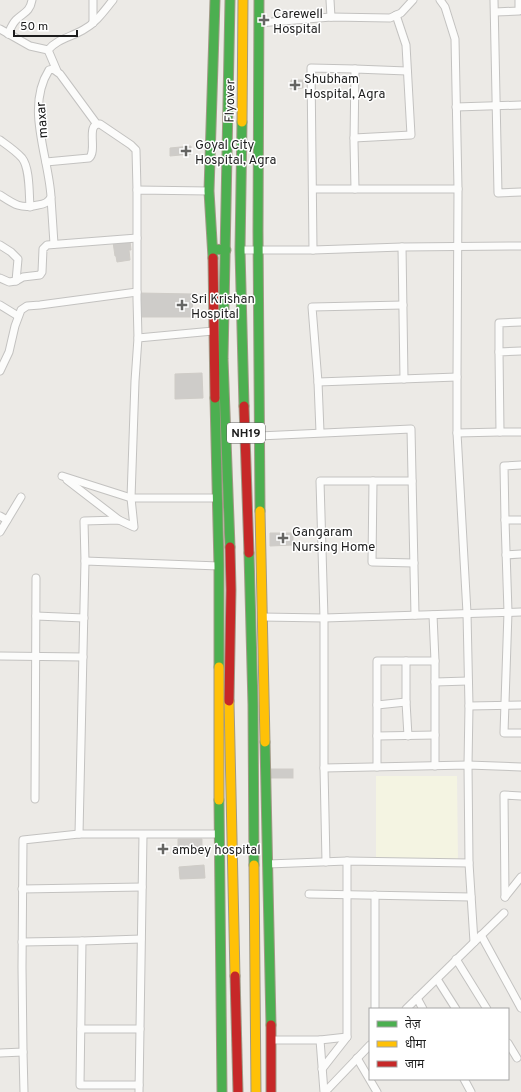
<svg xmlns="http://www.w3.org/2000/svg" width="521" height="1092" font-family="Overpass,'Noto Sans Devanagari',sans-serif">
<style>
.education{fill:#f4f4e2}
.building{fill:#ceccc9;stroke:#cfccc7}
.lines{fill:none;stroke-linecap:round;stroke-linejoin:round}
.street-casing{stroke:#c3c2c0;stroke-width:9}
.fast-casing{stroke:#a09985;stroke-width:11}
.slow-casing{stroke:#a09985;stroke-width:11}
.jam-casing{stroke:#a09985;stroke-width:11}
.street{stroke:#fcfcfb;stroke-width:7}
.fast{stroke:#4caf50;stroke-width:9}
.slow{stroke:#ffc107;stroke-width:9}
.jam{stroke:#c62828;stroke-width:9}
.poi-dot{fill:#656563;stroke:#fff;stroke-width:1.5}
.labels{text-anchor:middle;stroke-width:3;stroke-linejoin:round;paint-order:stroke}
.shield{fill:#fff;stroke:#616161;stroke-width:1}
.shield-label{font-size:12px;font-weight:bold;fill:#1d1d1d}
.poi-label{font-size:13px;fill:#1d1d1d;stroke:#fff;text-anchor:start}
.street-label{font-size:13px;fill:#1d1d1d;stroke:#fff}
</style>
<rect width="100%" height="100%" fill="#eceae6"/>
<polygon class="education" points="376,776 457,776 458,864 376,863"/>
<g class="building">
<polygon points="291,80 303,80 303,88 290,89"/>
<polygon points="191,146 191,154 170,156 170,148"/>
<polygon points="119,241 120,243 130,241 131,250 129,250 130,260 117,262 116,256 115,256 113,242"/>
<polygon points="139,293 193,294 192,317 139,317"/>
<polygon points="202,373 203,398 175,399 175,374"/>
<polygon points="270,533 293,533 293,545 270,546"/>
<rect x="270" y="769" width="23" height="9"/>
<polygon points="178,839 202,839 202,847 209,847 209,854 178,854"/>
<polygon points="204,865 205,878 180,879 179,867"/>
</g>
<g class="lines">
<g class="street-casing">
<g id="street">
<polyline points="93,0 93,23"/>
<polyline points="330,0 331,17"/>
<polyline points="440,0 445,7 455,39 458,189 457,377 457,433 467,613 469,706 468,765 469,863 474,942"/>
<polyline points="494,0 498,193 521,192"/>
<polyline points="495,12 519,11 519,0"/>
<polyline points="259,23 331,17 390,18 401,13 413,0"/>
<path d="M0,29L30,46L48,50C57,39 71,37 83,30C96,23 104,11 113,0"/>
<path d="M8,34C10,30 12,24 16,20C23,13 30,12 32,0"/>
<polyline points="48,50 57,71"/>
<polyline points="456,107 521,105"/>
<polyline points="354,138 411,135 406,45 396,15"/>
<path d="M0,140C7,145 16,151 22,158C30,168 29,194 30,207"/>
<path d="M46,162L89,158C98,151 85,123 100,124L131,145L136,150L137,190"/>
<polyline points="313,189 458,189"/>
<polyline points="355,189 354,142 355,69 407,71"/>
<path d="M0,195C15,205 21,209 38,205C44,204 48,203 51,197C49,157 25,108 49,70L53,69L60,74L96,123"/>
<polyline points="51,198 54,244"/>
<polyline points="0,245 11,252 18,259 16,281"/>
<polyline points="402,247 404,379"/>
<polyline points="240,250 313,250 402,247 521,246"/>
<polyline points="313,250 311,68 355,69"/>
<polyline points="0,278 9,282 16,281 23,277 40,275 42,272 43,249 47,245 137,238"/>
<polyline points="0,305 18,316"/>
<polyline points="138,338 137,299 137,190 209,191"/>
<polyline points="521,351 499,352 500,432 521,432"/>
<polyline points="499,352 499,323 521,322"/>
<polyline points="0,371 9,352 15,326 21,310 27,306 40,305 137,292"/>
<polyline points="318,382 457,377"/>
<polyline points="320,432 318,382 312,307 403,305"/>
<polyline points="457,433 500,432"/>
<polyline points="259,436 411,429 415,615"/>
<polyline points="62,476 131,498 217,498"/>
<polyline points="67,480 119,520"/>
<polyline points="373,481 372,562 414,563"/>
<polyline points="0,516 7,520"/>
<polyline points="505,520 504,466 521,465"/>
<polyline points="521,520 505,520 508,612 504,733 521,733"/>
<polyline points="0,532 21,497"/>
<polyline points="506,555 521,554"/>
<polyline points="85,561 84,521 119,520 134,527 131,498 135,381 138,338 213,331"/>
<polyline points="433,615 435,661"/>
<polyline points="36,616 84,618"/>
<polyline points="262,617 324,618 521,612"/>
<polyline points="0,656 83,657"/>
<polyline points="406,661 406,702 408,736"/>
<polyline points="435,682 468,681"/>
<polyline points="377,705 406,702"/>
<polyline points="469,706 521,705"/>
<polyline points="377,736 435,735"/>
<polyline points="377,767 377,661 435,661 435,766"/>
<polyline points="324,768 468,765 521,767"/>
<polyline points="35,799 36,578"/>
<polyline points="219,834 79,834 85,561 219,566"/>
<polyline points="326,862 324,768 324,618 320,481 412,481"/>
<polyline points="268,864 347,861 469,863"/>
<polyline points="22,889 142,887"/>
<polyline points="309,894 471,897"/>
<polyline points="375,895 375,1009"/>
<polyline points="505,897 504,795 521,796"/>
<polyline points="505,897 521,877"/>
<polyline points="481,935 521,1008"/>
<polyline points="82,941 141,939"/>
<polyline points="22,942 82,941 80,1085 139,1085"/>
<polyline points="456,959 487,1009"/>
<polyline points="437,979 456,1009"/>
<polyline points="417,998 423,1009"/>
<polyline points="406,1009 504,913"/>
<polyline points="81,1029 140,1029"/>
<polyline points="271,1040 320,1040 324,1092"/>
<polyline points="320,1040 347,1037"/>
<polyline points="508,1043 517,1058"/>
<polyline points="23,1052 24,1092"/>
<polyline points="0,1053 23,1052 22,967 23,840 79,834"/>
<polyline points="357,1058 377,1092"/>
<polyline points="322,1069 347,1037 347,861"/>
<polyline points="464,1079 471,1092"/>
<polyline points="139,1092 143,835"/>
<polyline points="325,1092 370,1045"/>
</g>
</g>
<g class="fast-casing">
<g id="fast">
<polyline points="259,0 258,231 260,511"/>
<polyline points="242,122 240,250 244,406"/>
<polyline points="213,249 226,250"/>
<polyline points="213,258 209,191 215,0"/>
<polyline points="215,398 219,566 219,667"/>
<polyline points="230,547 223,359 230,0"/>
<polyline points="249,553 253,705 254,865"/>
<polyline points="265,742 271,1025"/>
<polyline points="219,800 222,1092"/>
</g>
</g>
<g class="slow-casing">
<g id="slow">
<polyline points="242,122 243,0"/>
<polyline points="260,511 265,742"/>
<polyline points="219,667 219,800"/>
<polyline points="229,701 235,976"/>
<polyline points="254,865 256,1092"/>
</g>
</g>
<g class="jam-casing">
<g id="jam">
<polyline points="213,258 215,398"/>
<polyline points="244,406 249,553"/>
<polyline points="229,701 231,590 230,547"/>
<polyline points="235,976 238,1092"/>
<polyline points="271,1025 271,1092"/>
</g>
</g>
<use href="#street" class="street"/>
<use href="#fast" class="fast"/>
<use href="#slow" class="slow"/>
<use href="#jam" class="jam"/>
</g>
<g class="poi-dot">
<path d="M262 14h4v4h4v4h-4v4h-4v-4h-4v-4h4z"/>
<path d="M293 79h4v4h4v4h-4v4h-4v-4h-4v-4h4z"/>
<path d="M184 145h4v4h4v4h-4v4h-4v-4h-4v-4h4z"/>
<path d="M180 299h4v4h4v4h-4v4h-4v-4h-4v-4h4z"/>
<path d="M281 532h4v4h4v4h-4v4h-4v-4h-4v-4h4z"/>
<path d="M161 843h4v4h4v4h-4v4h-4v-4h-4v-4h4z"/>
</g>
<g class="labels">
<rect class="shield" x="227" y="423" width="38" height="20" rx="3"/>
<g class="shield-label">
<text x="246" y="437">NH19</text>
</g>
<g class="poi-label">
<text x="273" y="18">Carewell<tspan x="273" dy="15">Hospital</tspan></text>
<text x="304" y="83">Shubham<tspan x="304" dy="15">Hospital, Agra</tspan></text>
<text x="195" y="149">Goyal City<tspan x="195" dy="15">Hospital, Agra</tspan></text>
<text x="191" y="303">Sri Krishan<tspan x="191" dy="15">Hospital</tspan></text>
<text x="292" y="536">Gangaram<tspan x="292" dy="15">Nursing Home</tspan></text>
<text x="172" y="854">ambey hospital</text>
</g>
<g class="street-label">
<text transform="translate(229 101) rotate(-89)" y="5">Flyover</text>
<text transform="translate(41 120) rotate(-94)" y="5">maxar</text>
</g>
</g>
<rect x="369" y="1008" width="140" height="72" fill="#ffffff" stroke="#a5a5a5"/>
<rect x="377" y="1021" width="20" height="6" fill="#4caf50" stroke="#a5a5a5"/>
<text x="405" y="1028" font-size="12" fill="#1d1d1d">तेज़</text>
<rect x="377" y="1041" width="20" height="6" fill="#ffc107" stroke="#a5a5a5"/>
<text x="405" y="1048" font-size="12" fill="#1d1d1d">धीमा</text>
<rect x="377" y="1061" width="20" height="6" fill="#c62828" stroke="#a5a5a5"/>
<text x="405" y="1068" font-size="12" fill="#1d1d1d">जाम</text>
<path d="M14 30v6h63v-6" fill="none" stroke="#1d1d1d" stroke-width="2"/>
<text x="20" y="30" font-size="12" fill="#1d1d1d" stroke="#ffffff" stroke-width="3" paint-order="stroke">50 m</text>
</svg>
